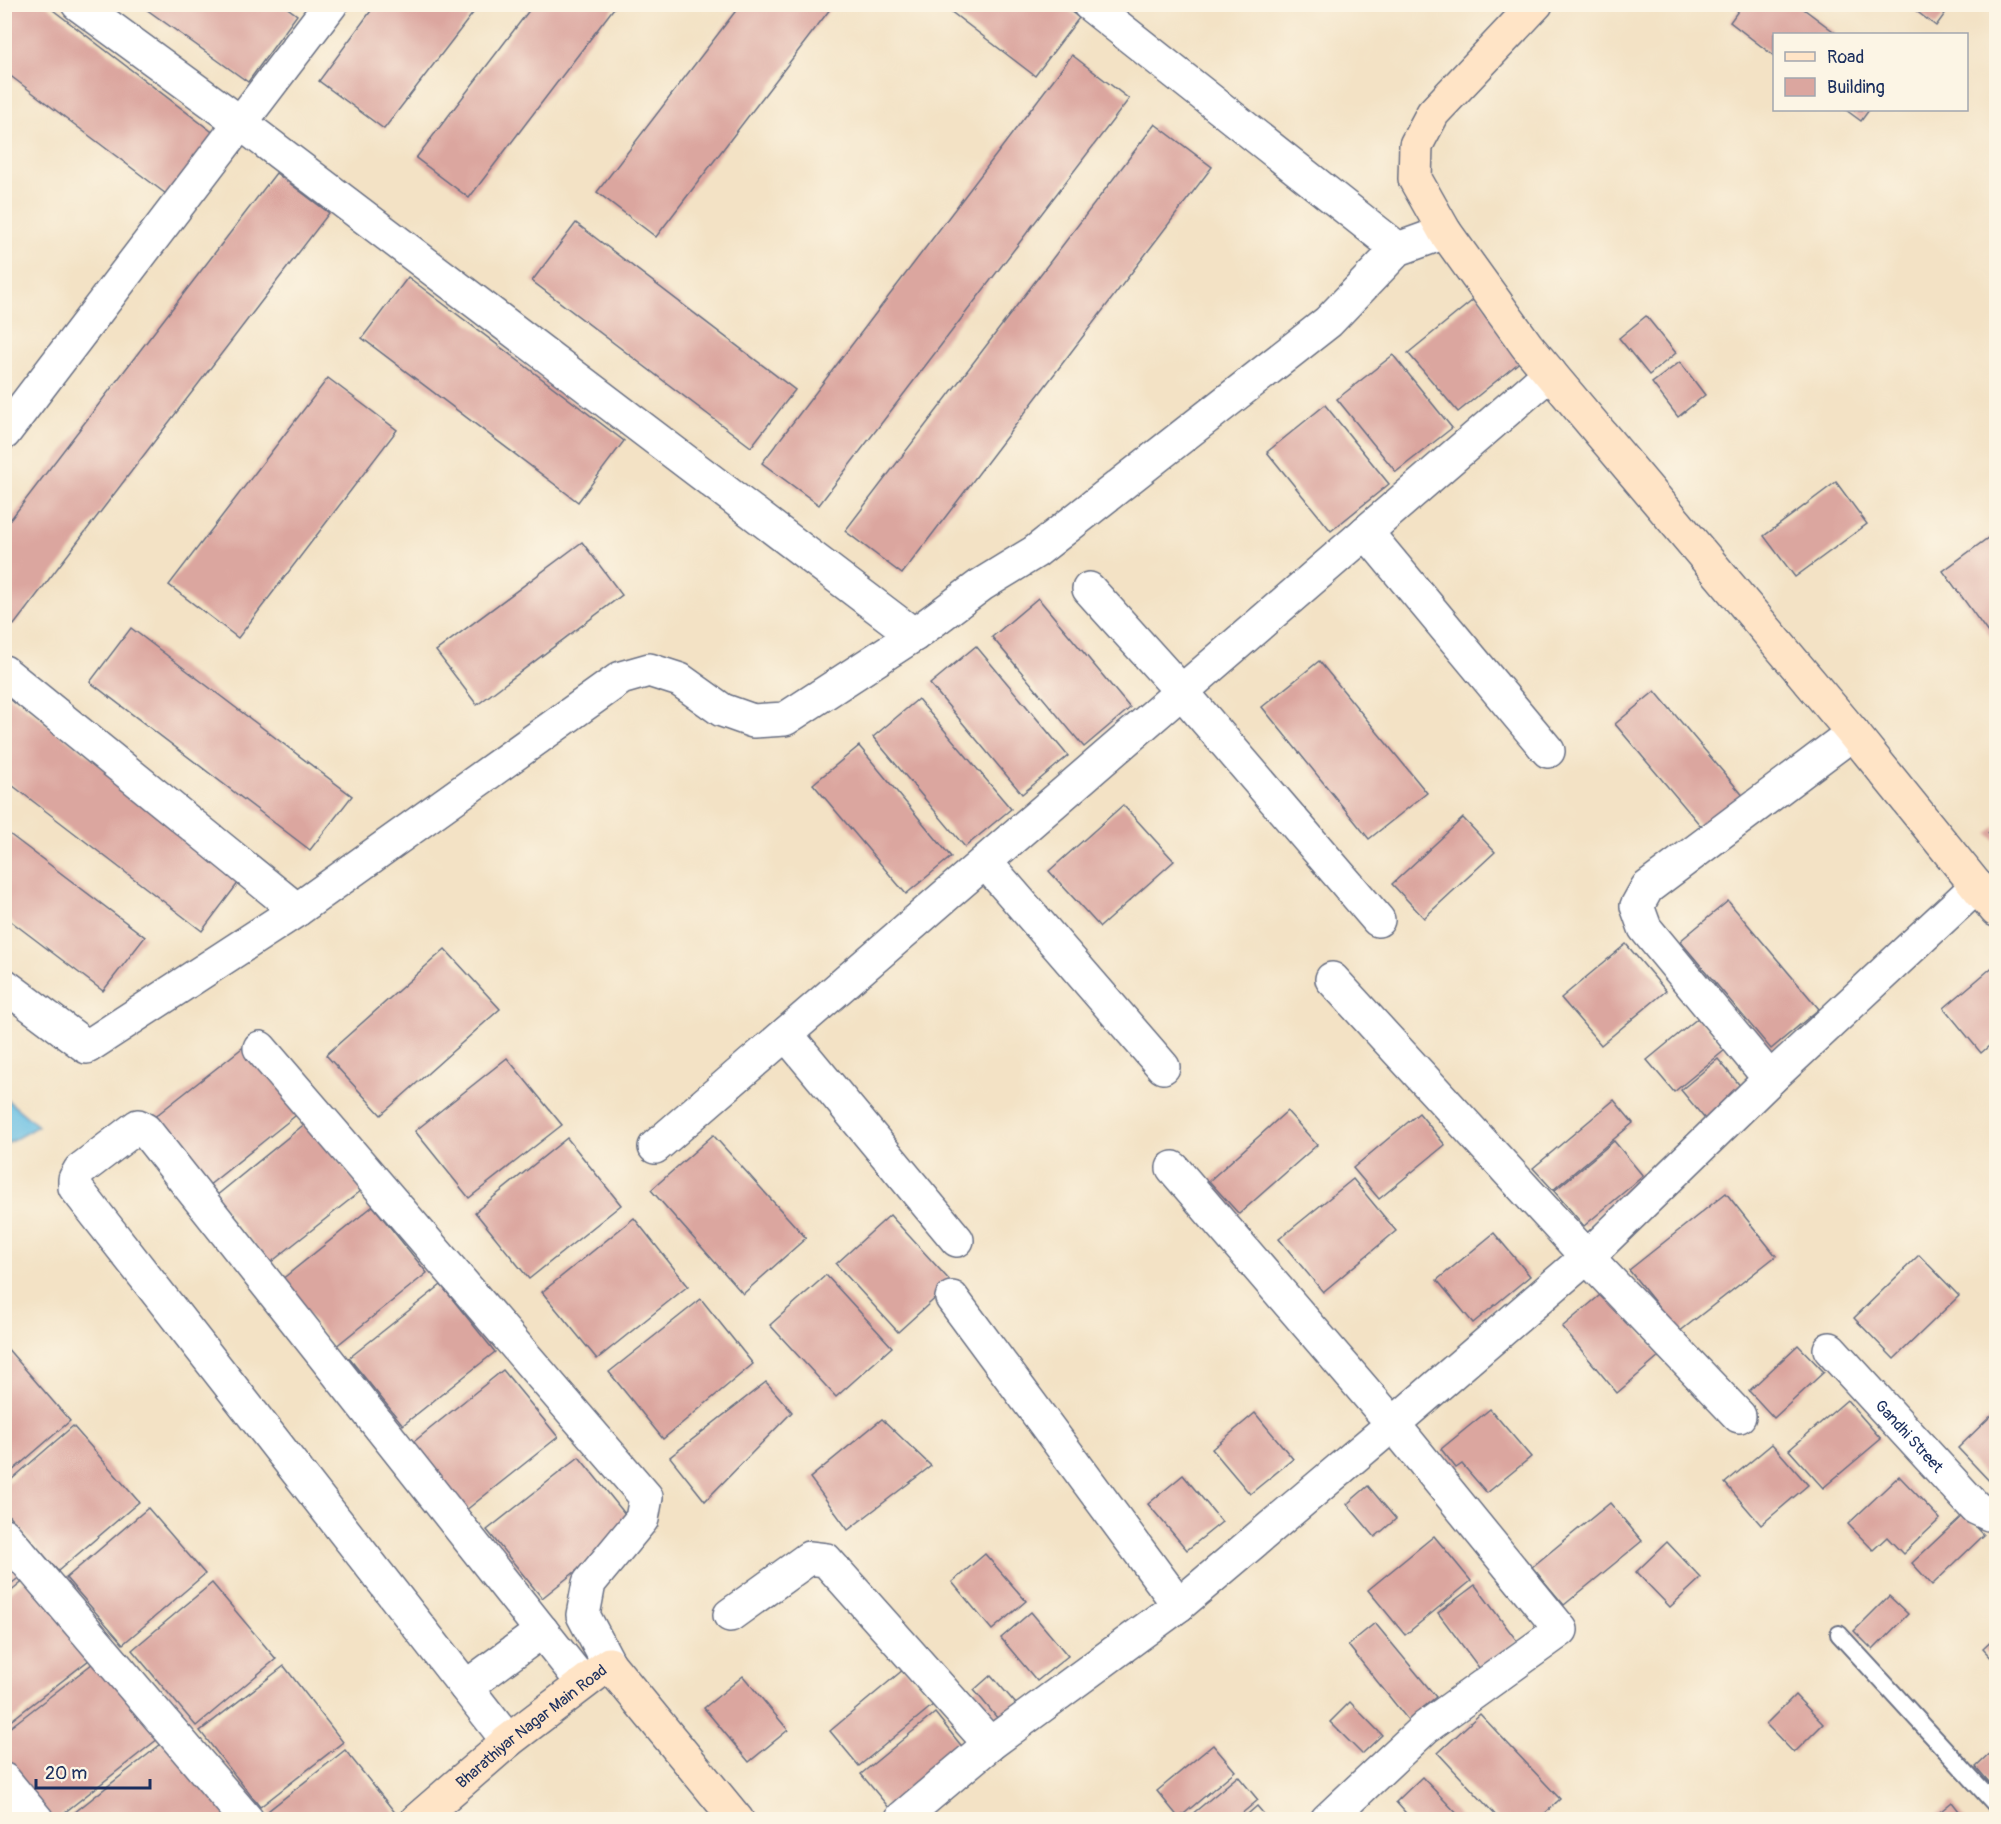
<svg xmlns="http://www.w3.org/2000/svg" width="2001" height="1824" font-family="Pangolin,sans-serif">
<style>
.water{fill:#67bfe4;stroke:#4177a1;stroke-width:1.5}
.building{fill:#dba69f}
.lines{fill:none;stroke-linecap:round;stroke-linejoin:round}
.lane-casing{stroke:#676e82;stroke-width:20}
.street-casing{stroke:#676e82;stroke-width:36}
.secondary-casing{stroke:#676e82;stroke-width:36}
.lane{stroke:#fff;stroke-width:16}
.street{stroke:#fff;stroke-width:33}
.secondary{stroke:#ffe4c6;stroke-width:33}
.labels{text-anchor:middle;stroke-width:6;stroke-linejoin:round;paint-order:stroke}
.street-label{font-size:16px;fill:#1b2f5e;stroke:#fcf5e5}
</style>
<rect width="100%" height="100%" fill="#fcf5e5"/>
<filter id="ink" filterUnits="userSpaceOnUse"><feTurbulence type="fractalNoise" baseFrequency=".0167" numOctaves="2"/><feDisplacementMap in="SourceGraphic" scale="12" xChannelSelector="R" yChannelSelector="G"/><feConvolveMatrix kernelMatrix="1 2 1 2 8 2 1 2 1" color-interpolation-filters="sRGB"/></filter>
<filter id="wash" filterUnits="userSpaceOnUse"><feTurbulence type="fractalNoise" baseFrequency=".008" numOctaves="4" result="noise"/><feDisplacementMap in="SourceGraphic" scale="24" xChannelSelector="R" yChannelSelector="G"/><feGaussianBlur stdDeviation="1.35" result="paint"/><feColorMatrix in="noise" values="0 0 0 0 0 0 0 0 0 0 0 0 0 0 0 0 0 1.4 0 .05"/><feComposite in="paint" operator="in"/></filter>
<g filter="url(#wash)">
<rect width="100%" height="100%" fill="#f3e2c5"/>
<polygon class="water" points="5,1098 38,1126 5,1145 4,1145"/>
<g id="blocks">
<g class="building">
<polygon points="4,4 45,4 220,138 174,200 4,71"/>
<polygon points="139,4 282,4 297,15 248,82"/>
<polygon points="376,4 480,4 384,129 319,81"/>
<polygon points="534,4 617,4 469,198 416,158"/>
<polygon points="741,4 834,4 656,237 597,192"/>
<polygon points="941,4 1061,4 1079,18 1035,76"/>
<polygon points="1743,4 1797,4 1837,34 1774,34 1774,56 1730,22"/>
<polygon points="1907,4 1952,4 1936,26"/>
<polygon points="1072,55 1129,99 819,505 762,463"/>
<polygon points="1846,110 1869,110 1861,121"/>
<polygon points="1155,124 1212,167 902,574 845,531"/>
<polygon points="276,173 329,213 14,625 4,617 4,528"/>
<polygon points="576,223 795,390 751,447 532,281"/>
<polygon points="408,277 624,441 578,502 362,338"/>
<polygon points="1478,296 1527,356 1458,412 1408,353"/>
<polygon points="1646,316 1676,353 1649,375 1619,338"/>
<polygon points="1393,355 1452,428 1396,472 1337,399"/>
<polygon points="1680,362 1705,395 1678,417 1652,383"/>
<polygon points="328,378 397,430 238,638 169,585"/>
<polygon points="1325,405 1389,484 1331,531 1267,452"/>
<polygon points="1836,482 1867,524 1795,577 1764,536"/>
<polygon points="1996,532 1996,644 1943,571"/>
<polygon points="582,542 622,595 477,705 436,651"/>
<polygon points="1038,598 1130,708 1084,747 992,637"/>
<polygon points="131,628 352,796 310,850 90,682"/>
<polygon points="976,646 1068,756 1022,794 930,684"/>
<polygon points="1319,661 1427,793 1369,839 1262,707"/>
<polygon points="1655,691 1745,798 1705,831 1615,724"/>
<polygon points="4,692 245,874 202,931 4,779"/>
<polygon points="918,699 1011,809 965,847 873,737"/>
<polygon points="859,746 951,857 906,894 813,784"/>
<polygon points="1123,805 1174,861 1100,927 1049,871"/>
<polygon points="1463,818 1495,852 1424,918 1392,884"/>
<polygon points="1996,826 1996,842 1988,833"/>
<polygon points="4,830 145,937 103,991 4,916"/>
<polygon points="1728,901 1819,1009 1771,1049 1680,941"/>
<polygon points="1626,944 1666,991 1601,1045 1561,998"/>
<polygon points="445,949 500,1009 381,1115 326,1055"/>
<polygon points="1996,964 1996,1040 1981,1053 1944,1008"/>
<polygon points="1698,1018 1725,1050 1674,1092 1647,1060"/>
<polygon points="246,1045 300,1112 208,1186 153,1118"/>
<polygon points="507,1058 562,1125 469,1198 415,1131"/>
<polygon points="1718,1059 1742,1088 1705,1119 1681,1090"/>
<polygon points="1614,1100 1633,1123 1553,1190 1533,1168"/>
<polygon points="1287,1111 1317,1145 1239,1214 1209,1181"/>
<polygon points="1419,1113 1445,1145 1379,1199 1353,1168"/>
<polygon points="307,1122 362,1190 270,1263 216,1196"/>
<polygon points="713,1135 806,1238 743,1294 651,1190"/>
<polygon points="567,1138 621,1205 529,1279 475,1212"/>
<polygon points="1614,1141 1643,1176 1584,1226 1554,1191"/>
<polygon points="1353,1179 1396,1231 1323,1292 1279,1239"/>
<polygon points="1726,1193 1776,1256 1679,1332 1629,1270"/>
<polygon points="373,1206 427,1273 335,1347 281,1280"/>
<polygon points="890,1215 952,1283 898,1332 836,1264"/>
<polygon points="634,1218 688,1286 597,1359 542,1292"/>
<polygon points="1494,1233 1530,1276 1473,1323 1437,1280"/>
<polygon points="1919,1255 1959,1296 1894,1359 1854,1318"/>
<polygon points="826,1275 892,1347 836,1397 770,1325"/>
<polygon points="441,1285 495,1352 403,1425 349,1358"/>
<polygon points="1605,1291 1660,1356 1617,1393 1562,1327"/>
<polygon points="701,1299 753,1364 663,1439 609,1372"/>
<polygon points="1798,1345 1824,1372 1774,1418 1749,1391"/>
<polygon points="6,1347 70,1421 4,1478 4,1348"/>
<polygon points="503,1370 558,1437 465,1511 411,1444"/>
<polygon points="766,1382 792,1412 705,1501 670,1457"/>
<polygon points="1847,1400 1881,1439 1823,1488 1789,1450"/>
<polygon points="1490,1409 1531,1457 1487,1493 1462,1464 1456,1468 1441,1449"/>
<polygon points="1996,1411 1996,1488 1958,1448"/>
<polygon points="1255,1413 1293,1459 1250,1494 1212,1449"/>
<polygon points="882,1419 931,1466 848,1530 810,1478"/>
<polygon points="73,1426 139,1502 58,1571 4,1510 4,1486"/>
<polygon points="1772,1444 1808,1485 1761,1525 1725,1483"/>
<polygon points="579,1457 634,1525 542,1598 487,1530"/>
<polygon points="1183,1475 1222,1522 1187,1550 1148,1504"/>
<polygon points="1899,1476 1940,1519 1903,1554 1887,1537 1873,1550 1848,1524"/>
<polygon points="1368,1486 1396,1519 1375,1537 1347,1504"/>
<polygon points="1610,1503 1642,1541 1564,1605 1532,1567"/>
<polygon points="148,1508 205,1574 123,1644 66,1578"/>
<polygon points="1964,1514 1984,1535 1932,1585 1912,1563"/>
<polygon points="1434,1536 1471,1581 1405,1635 1368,1590"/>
<polygon points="1667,1542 1701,1578 1670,1607 1636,1572"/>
<polygon points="4,1547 25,1573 4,1589"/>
<polygon points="985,1554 1026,1601 992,1630 952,1582"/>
<polygon points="30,1576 94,1656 4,1726 4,1597"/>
<polygon points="212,1583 276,1659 196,1726 132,1650"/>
<polygon points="1475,1585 1517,1641 1480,1669 1438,1613"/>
<polygon points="1889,1596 1908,1614 1873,1650 1854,1631"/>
<polygon points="1031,1612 1068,1656 1037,1681 1001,1638"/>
<polygon points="1375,1623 1436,1697 1408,1720 1348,1645"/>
<polygon points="1996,1637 1996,1663 1983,1649"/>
<polygon points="101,1657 163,1735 55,1820 47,1820 4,1766 4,1732"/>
<polygon points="284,1666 343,1742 260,1807 200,1731"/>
<polygon points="904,1669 933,1705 859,1766 830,1731"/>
<polygon points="991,1675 1016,1704 998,1719 974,1690"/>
<polygon points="743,1676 788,1730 749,1762 704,1708"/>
<polygon points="1795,1695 1823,1724 1794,1753 1766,1724"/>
<polygon points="1350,1702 1382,1735 1362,1754 1330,1722"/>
<polygon points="935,1713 964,1749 890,1809 861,1774"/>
<polygon points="1480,1714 1560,1799 1538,1820 1500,1820 1438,1753"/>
<polygon points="170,1737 231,1814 223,1820 65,1820"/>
<polygon points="1213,1745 1235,1771 1179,1818 1157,1791"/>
<polygon points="1996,1748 1996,1790 1976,1767"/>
<polygon points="345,1750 401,1820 275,1820 268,1811"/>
<polygon points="1238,1776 1258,1800 1234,1820 1185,1820"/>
<polygon points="1422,1777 1463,1820 1412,1820 1396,1802"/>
<polygon points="1952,1802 1966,1820 1930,1820"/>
<polygon points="1257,1806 1269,1820 1241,1820"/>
</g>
</g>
</g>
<g filter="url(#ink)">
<use href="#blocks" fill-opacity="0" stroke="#676e82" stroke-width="1.5"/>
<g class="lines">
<g class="lane-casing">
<polyline id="lane" points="1839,1634 1996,1805"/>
</g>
<g class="street-casing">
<g id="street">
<polyline points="78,4 242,124 914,635"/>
<polyline points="1089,4 1398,249"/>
<polyline points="4,433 331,4"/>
<polyline points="1366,532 1548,751"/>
<polyline points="1089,589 1182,692 1378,920"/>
<polyline points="4,672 297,910"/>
<polyline points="986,863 1163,1067"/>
<polyline points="1332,979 1587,1257 1739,1416"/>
<polyline points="4,985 87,1047 297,910 621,678 649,670 680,680 722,710 753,721 785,719 914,635 981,585 1035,552 1328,322 1398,249 1445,232"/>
<polyline points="786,1034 957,1240"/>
<polyline points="260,1048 646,1497 642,1519 589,1583 583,1615 609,1664"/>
<polyline points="1770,1079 1645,928 1637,906 1647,888 1853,733"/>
<polyline points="655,1147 1550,373"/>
<polyline points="1173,1168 1393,1424 1561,1630 1426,1727 1327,1820"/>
<polyline points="952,1298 1179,1605"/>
<path id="s1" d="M1830,1349L1976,1508L1989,1514L1996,1513"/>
<polyline points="4,1535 247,1820"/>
<polyline points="730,1615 809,1558 826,1560 990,1744"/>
<polyline points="466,1687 542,1631"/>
<polyline points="508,1741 75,1187 75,1179 80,1170 138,1126 145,1130 583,1683"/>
<polyline points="4,1780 37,1820"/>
<polyline points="902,1818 990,1744 1179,1605 1393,1424 1587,1257 1770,1079 1977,886"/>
</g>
</g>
<g class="secondary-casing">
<g id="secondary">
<polyline points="1536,4 1433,113 1416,145 1415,179 1445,232 1527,346 1853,733 1996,910"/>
<path id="s2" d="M417,1820L508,1741L609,1664L737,1820"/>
</g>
</g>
<use href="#lane" class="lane"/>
<use href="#street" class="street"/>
<use href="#secondary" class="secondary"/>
</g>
</g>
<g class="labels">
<g class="street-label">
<text dy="6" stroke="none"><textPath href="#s1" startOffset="118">Gandhi Street</textPath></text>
<text dy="6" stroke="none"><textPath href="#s2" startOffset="148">Bharathiyar Nagar Main Road</textPath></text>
</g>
</g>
<rect width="2001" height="1824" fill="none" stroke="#fcf5e5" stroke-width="24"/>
<rect x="1773" y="33" width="195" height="78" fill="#fcf5e5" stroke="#a2a6af" stroke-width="1.5"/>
<rect x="1785" y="52" width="30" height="9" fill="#ffe4c6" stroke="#a2a6af" stroke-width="1.5"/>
<text x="1827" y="63" font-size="18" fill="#1b2f5e">Road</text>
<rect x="1785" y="78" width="30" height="18" fill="#dba69f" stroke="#a2a6af" stroke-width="1.5"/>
<text x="1827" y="93" font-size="18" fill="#1b2f5e">Building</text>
<path d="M36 1779v9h114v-9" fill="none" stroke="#1b2f5e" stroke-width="3"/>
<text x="45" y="1779" font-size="18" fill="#1b2f5e" stroke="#fcf5e5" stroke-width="4.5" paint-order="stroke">20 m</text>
</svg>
